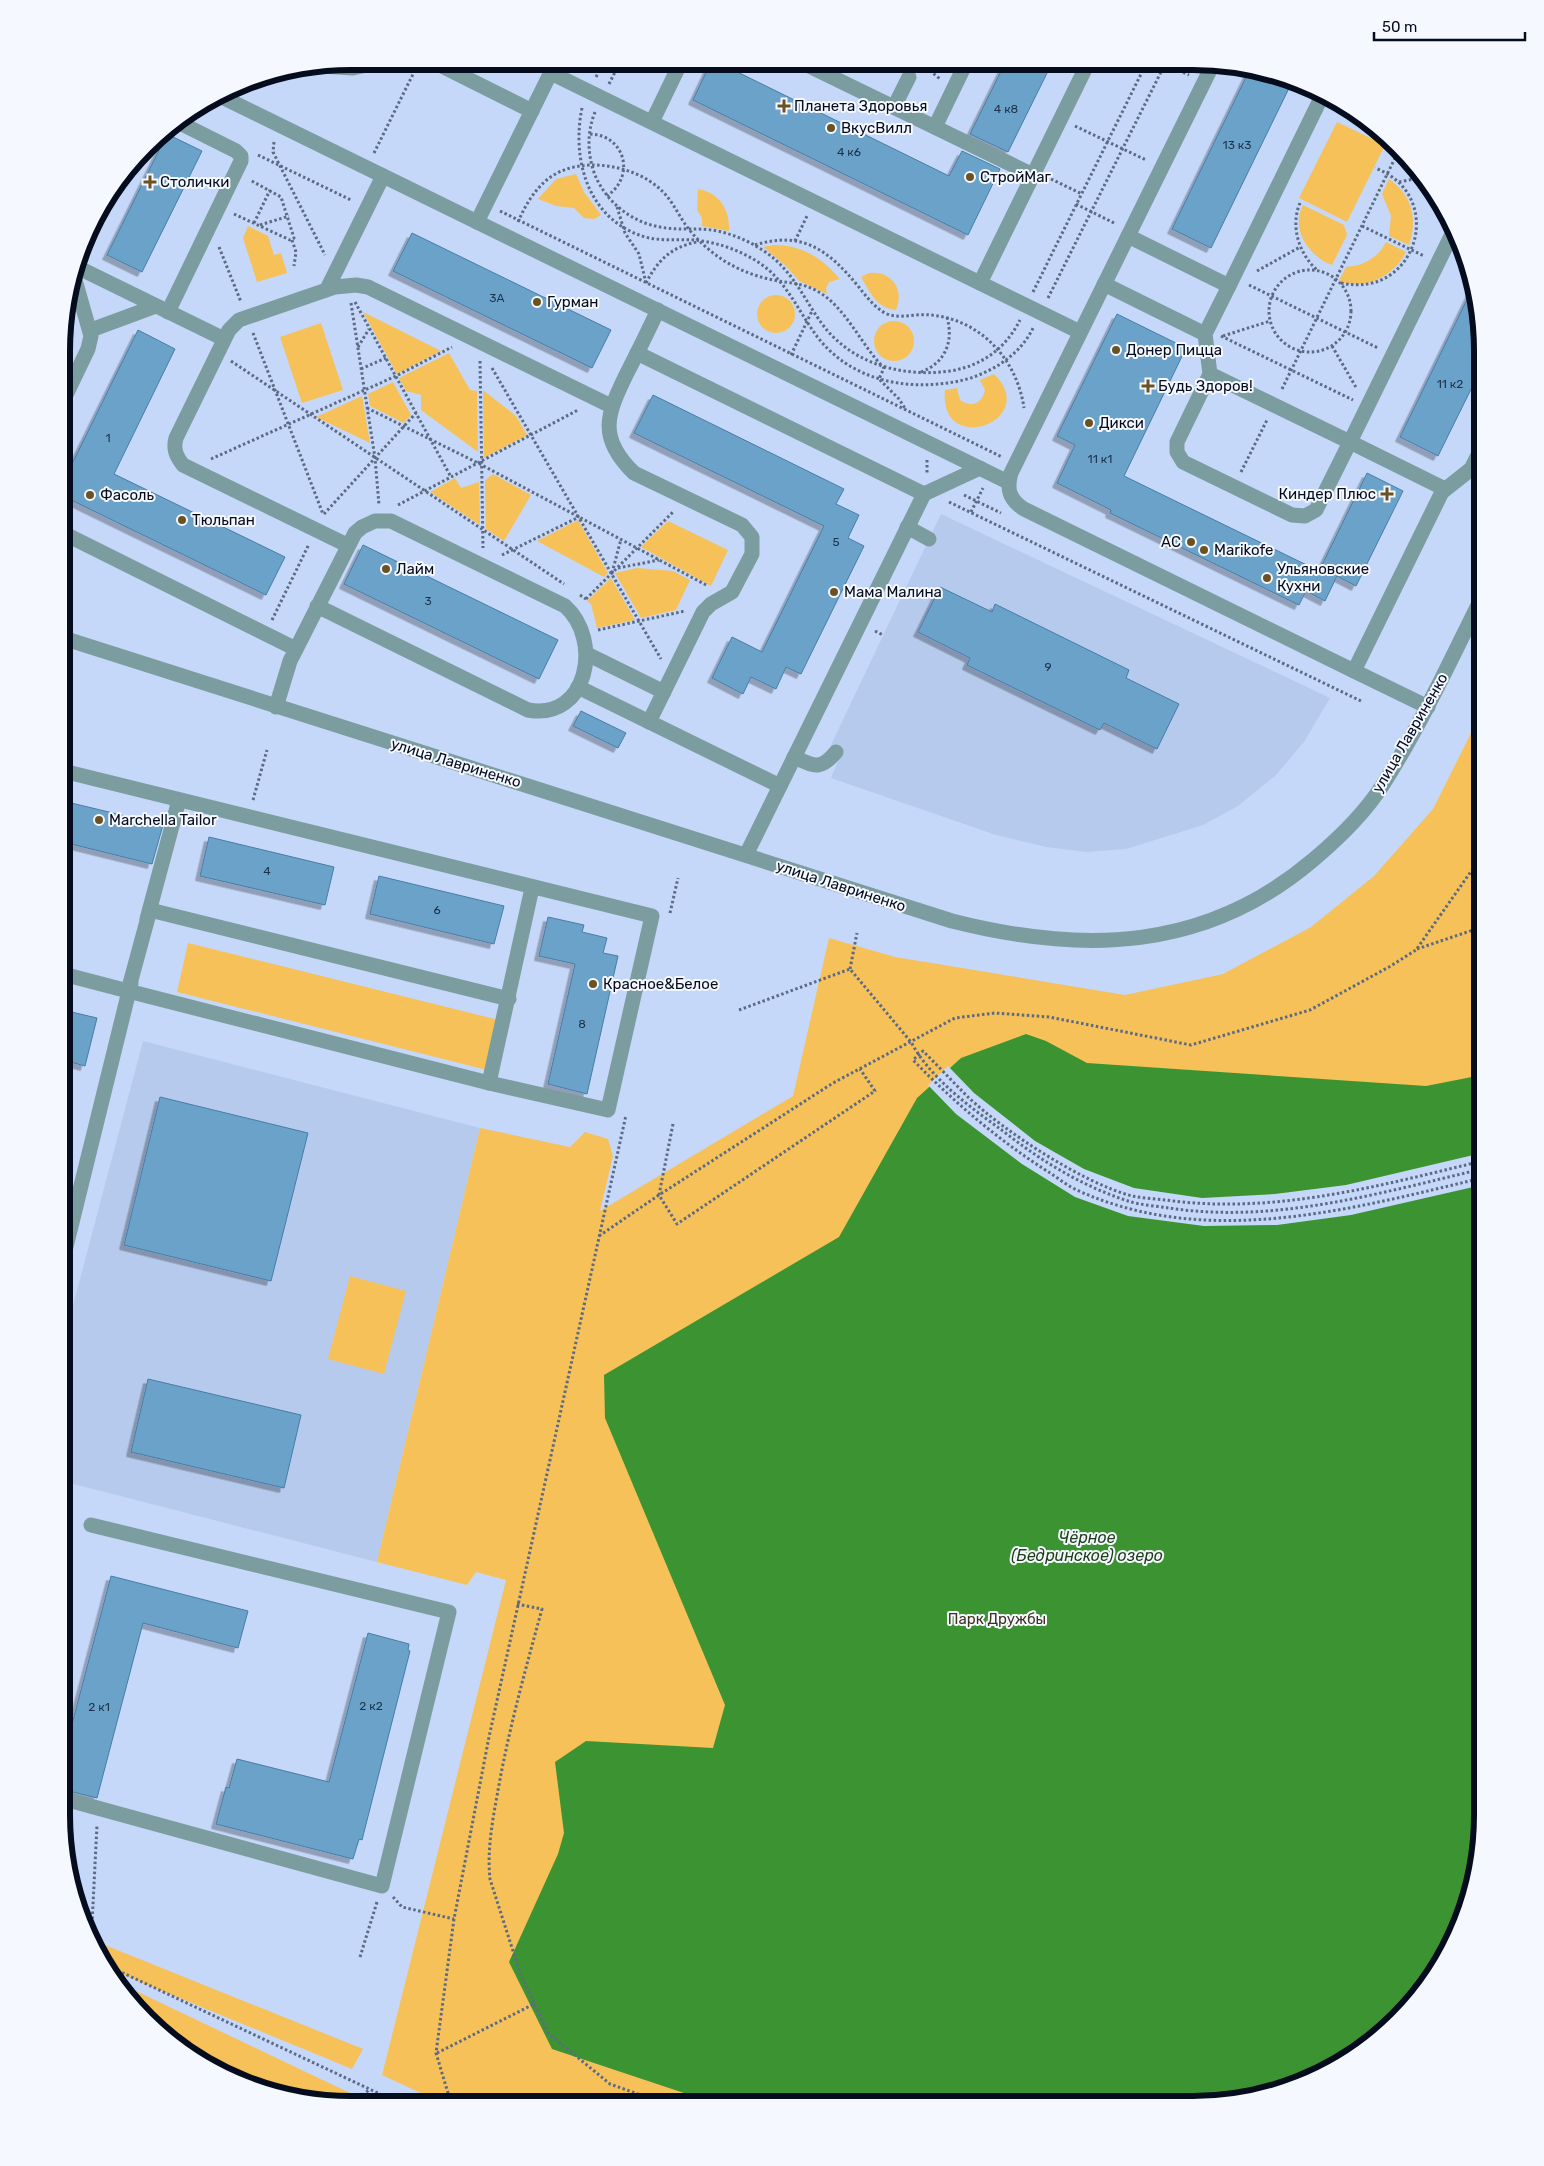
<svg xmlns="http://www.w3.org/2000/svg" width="1544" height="2166" font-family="Rubik,sans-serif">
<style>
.built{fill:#b6caed}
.green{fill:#f6c159}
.water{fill:#3b9431}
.pier{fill:#c5d8f9}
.building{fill:#6ba2ca;stroke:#477da4;filter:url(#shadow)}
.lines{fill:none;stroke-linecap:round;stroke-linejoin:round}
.path{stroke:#5d6a83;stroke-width:3;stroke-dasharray:2.5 2.5;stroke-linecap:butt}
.minor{stroke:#7c9da0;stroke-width:15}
.poi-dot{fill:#6b5223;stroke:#f5f8fe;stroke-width:2}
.labels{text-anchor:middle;stroke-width:4;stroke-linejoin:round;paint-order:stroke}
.number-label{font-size:12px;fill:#1e3249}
.poi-label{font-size:15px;fill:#040c1e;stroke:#f5f8fe;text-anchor:start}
.street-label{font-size:15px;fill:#040c1e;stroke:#f5f8fe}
.park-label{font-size:15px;fill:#3e331d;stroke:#f5f8fe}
.water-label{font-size:16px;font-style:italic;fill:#1c3e17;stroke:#f5f8fe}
.rim{fill:none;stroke:#040c1e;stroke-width:6}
</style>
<defs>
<filter id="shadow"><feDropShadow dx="-4.5" dy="4.5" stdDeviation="0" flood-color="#0004"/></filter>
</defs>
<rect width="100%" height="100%" fill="#c5d8f9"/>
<g class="built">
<polygon points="941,514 1330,698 1304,742 1276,775 1238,806 1203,825 1126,849 1086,852 1046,847 996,835 831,778 841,754 829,749"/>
<polygon points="143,1041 480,1128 377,1562 62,1481 62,1347"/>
</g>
<g class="green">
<polygon points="1337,122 1385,145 1347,222 1299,198"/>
<polygon points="576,174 584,192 601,215 594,219 584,218 574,208 556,206 538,199 556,179"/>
<path d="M1389,179C1412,195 1418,219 1409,245L1389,236L1391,216L1382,194Z"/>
<path d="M698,189C720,193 730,210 729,231L702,226V218L697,210Z"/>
<path d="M1303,205L1344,225L1347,235L1332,265C1309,257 1290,229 1303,205Z"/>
<polygon points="248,226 268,236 274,255 281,253 287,273 257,282 243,238"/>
<path d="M1386,242L1406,252C1394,276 1365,291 1339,281L1346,267C1363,266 1378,258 1386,242Z"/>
<path d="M774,245C802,245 822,258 840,279L829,282L826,288L827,294L799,281L786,266L763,247Z"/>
<path d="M869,273C892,270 905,290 896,310C876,308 870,292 861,277Z"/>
<circle cx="776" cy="314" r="19"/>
<polygon points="363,312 441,351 397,374"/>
<circle cx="894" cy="341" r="20"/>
<polygon points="321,323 343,390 302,403 280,337"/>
<polygon points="449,353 470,390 477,391 478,452 421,410 421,395 406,391 399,378"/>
<path d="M994,374C1042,421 938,458 945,390L957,388L960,400C971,408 982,404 985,390L980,380Z"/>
<polygon points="393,382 411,415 404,423 370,406 368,394"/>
<polygon points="483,390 516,416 527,435 484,458"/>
<polygon points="362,396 370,443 316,417"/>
<polygon points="493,474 531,495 504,541 486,529 485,480"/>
<polygon points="455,478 461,488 479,482 480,525 430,492"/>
<polygon points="578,520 608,573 604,577 537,541"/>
<polygon points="668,521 728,550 711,586 641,547"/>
<polygon points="637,568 673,571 690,580 676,610 641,618 615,573"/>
<polygon points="611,578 635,620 597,628 591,604 587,601"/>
<path d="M1483,709L1482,1834C1477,1858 1475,1886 1467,1909C1435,1997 1359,2069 1269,2095C1245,2101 1218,2102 1193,2105L442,2103L382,2075L506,1580L476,1572L467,1585L377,1562L480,1128L570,1147L585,1132L608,1139L613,1156L600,1211L793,1096L829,938L895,957L1125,995L1223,974L1311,927L1374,876L1433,809Z"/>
<polygon points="188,943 499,1020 487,1070 177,992"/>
<polygon points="350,1276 406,1291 384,1374 328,1359"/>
<polygon points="90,1939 363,2049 352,2069 107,1968"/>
<polygon points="115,1981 352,2094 329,2102 313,2102 240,2083 175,2045 121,1992"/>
</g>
<path class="water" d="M1026,1034L1046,1041L1087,1063L1426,1086L1482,1075V1834C1477,1858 1475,1886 1467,1909C1435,1997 1359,2069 1269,2095C1245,2101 1218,2102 1193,2105L714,2103L552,2049L509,1962L558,1854L564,1833L555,1762L586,1741L713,1748L725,1705L605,1418L604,1375L839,1237L917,1098L961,1058Z"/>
<polygon class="pier" points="948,1066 974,1093 1035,1141 1084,1169 1134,1188 1202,1198 1275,1194 1346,1185 1482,1153 1482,1185 1351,1215 1277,1225 1204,1226 1128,1216 1075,1197 1022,1164 956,1114 928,1085"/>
<g class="building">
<polygon points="711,62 717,62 949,176 962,151 1000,169 968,235 693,100"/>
<polygon points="1005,63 1052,63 1008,152 970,134"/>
<polygon points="1250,69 1293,80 1211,248 1172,229"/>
<polygon points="167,134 202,151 142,272 107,255"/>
<polygon points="412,233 611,330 592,368 393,271"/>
<polygon points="1474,285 1483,365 1438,456 1400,437"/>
<polygon points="1117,314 1186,348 1124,476 1319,571 1367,473 1403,491 1356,586 1337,576 1325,601 1306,591 1299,605 1110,513 1111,510 1057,483 1075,445 1057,436"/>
<polygon points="138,330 175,349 114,474 285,557 266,595 63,496 63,482"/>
<polygon points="653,395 844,489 836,504 859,515 848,538 864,546 801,674 786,667 776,689 751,677 743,694 712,678 732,637 762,652 824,526 634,433"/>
<polygon points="363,545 558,640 539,679 344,584"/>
<polygon points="940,587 992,612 995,604 1129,670 1126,678 1179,704 1157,749 1104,723 1100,730 967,665 970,658 918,632"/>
<polygon points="581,711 626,733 618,748 573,726"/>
<polygon points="63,801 163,825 152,864 63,842"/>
<polygon points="209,837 334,867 325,905 200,876"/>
<polygon points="379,876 504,906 494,944 370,914"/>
<polygon points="548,917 584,925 582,932 607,938 603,953 618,956 587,1094 548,1084 575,964 539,956"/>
<polygon points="63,1010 97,1018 85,1066 63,1060"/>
<polygon points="160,1097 308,1133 271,1281 124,1245"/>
<polygon points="148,1379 301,1415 284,1488 131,1452"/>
<polygon points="111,1576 248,1611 238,1648 143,1623 97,1798 61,1789 61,1766"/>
<polygon points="368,1633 409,1644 408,1650 410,1651 362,1840 359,1839 353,1859 216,1824 226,1787 229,1788 237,1759 329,1782"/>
</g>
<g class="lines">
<g class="path">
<polyline points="922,64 940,79"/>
<polyline points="1165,64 1189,75"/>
<polyline points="596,77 604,62"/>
<polyline points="609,84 620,62"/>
<path d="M582,108C571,161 589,223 649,238C664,241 679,239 694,240C717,242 739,250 758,262C786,280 797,309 816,335C849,380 906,392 959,381C988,375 1020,356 1033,328"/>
<path d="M595,112C587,132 587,154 595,175C607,204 635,225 667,228C682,230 697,228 712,230C731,233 749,241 764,251C793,271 801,294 820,321C849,363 901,378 950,371C982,366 1006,348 1020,320"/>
<polyline points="1075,126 1146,160"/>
<path d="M590,134C625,135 636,176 607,196"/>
<polyline points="274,142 273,152 325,255"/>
<polyline points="1390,142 1394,149 1401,153"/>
<polyline points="374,153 417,66"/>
<polyline points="258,155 351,200"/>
<polyline points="1051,179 1082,194"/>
<polyline points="1399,182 1424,177"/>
<path d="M1300,203C1290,226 1299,254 1317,270"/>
<polyline points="1076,204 1116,224"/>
<polyline points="617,207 625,233 639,254 646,283"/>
<polyline points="500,211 1002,457"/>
<polyline points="234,214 290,240 294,238 281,197 250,180"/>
<path d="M518,222C525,206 534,190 548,179C578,155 634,164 661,190C671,199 677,212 685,224C694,237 707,249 720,258C736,269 754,276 773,280C788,283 803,283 817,291C846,307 861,345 884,368L879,379L899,399L906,410"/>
<polyline points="254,223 270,190"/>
<polyline points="260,225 289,216"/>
<polyline points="1362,226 1424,256"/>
<polyline points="292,240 296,252 294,266"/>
<polyline points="795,241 807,216"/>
<path d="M755,245C803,230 829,251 858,286C866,296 874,307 885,313C899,320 915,313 930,315C980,319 1017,359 1024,408"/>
<polyline points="219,247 241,302"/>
<circle cx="1310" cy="311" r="41"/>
<polyline points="1257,271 1300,247"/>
<path d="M646,283C658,260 671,247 697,242"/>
<path d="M1341,283C1417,300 1448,195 1375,168"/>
<polyline points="1249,285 1378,348"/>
<polyline points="1033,292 1146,64"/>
<polyline points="1048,298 1165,64"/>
<polyline points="355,302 451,477"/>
<polyline points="351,303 375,458 379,505"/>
<polyline points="253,333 323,514"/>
<polyline points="1221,336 1353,400"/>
<polyline points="1223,336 1270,321"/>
<polyline points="1332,346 1357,389"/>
<polyline points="358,347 369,329"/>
<polyline points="791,355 812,311"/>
<polyline points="231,361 564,584"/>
<polyline points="480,361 483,548"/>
<polyline points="492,368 661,659"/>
<polyline points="361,369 386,358"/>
<path d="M921,372C945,363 954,342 947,317"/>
<polyline points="1282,389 1398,152"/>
<polyline points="367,408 478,463 708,586"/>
<polyline points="211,459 396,376 452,347"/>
<polyline points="927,460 927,474"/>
<polyline points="1241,472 1267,420"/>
<polyline points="964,495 1001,513"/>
<polyline points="949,502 1363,702"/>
<polyline points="398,505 578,410"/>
<polyline points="971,512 983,488"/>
<polyline points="324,514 416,413"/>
<polyline points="502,555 579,517"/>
<polyline points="618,568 659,560"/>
<polyline points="612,573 621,539"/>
<polyline points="580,595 586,599"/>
<polyline points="586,599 674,511"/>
<polyline points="272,620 309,544"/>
<polyline points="598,630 685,611"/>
<polyline points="875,631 883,635"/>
<polyline points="253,800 267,750"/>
<polyline points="670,913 678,878"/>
<polyline points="1417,949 1482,927"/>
<polyline points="850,969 857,933"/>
<path d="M739,1010L850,969L911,1042C931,1079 970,1107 1003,1131C1041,1161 1082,1186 1128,1201C1140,1205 1156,1206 1169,1208C1275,1224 1380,1193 1482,1169"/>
<polyline points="673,1124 659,1195 677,1224 875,1091 860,1069"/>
<path d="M1482,1178C1352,1209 1208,1249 1079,1191C1067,1186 1057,1177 1047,1171C997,1139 954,1102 913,1060L923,1051C938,1066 953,1082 968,1097C1005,1132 1083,1183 1132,1196C1143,1198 1155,1199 1166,1200C1273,1215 1379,1186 1482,1161"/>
<polyline points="599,1236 659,1195 833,1083 955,1018 995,1013 1049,1017 1191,1045 1310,1010 1389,967 1416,950 1472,870 1483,846"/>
<path d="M517,1604L542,1609C525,1671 508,1732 497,1796C492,1823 487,1852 490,1879L520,1973L548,2033L610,2084L663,2103"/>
<polyline points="393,1897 402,1907 454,1919"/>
<polyline points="91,1944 97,1825"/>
<polyline points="360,1957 377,1902"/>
<polyline points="104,1964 399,2103"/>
<polyline points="437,2053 534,2004"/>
<polyline points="355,2102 370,2089"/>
<polyline points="451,2103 436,2053 454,1919 489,1737 626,1115"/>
</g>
<g class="minor">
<polyline points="432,61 532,111"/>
<polyline points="803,63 1033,175"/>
<path d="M1213,64L1011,473C1006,490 1010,500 1024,509L1354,671"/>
<polyline points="322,66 353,68 385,61"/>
<polyline points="551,73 1080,332"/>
<polyline points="222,97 1008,482"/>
<polyline points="894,107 909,77"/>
<polyline points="652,122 681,62"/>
<polyline points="935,127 966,63"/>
<polyline points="477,222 556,62"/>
<polyline points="1128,236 1229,286 1205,334 1210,374 1177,442 1177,452 1183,462 1292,515 1305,516 1316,510 1350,442 1445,489"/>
<polyline points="79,268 224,339"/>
<polyline points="980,283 1088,63"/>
<polyline points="1104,284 1205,334"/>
<polyline points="1229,286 1323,94"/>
<polyline points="327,289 383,176"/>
<polyline points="168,312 241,161 241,156 236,151 178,122"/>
<polyline points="91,330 156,306"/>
<polyline points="637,353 924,494"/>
<polyline points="1210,374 1350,442 1455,228"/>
<polyline points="64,399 88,349 91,336 75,280"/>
<polyline points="907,527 929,539"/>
<polyline points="63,533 296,649"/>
<path d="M347,545L183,465C176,456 173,449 176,438L229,330L239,320L335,287L356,285L368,287L611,406"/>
<path d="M63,638L952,921C1082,954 1205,952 1313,860C1338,839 1364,814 1382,786C1421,725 1451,659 1483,595"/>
<polyline points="587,654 664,692"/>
<polyline points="578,687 780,786"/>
<path d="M276,707L290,661L355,533L362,527L375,521H391L565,606C603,640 588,721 528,710L317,606"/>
<polyline points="1428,707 1354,671 1442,492 1471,469 1483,445"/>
<path d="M649,722L703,612L711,604L732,592L752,554V537L742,525L634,473C597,437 607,414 627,373C638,352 648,331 658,310"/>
<path d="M794,757C814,766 820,771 836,752"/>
<polyline points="63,771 652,916 608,1110 489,1083 532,888"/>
<polyline points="746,855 924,494 980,468"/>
<polyline points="147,919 179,800"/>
<polyline points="63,974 128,991 150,910 509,999"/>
<polyline points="128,991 489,1083"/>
<polyline points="62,1263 131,983"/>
<polyline points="61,1798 382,1886 449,1612 91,1525"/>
</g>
</g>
<g class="poi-dot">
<path d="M781.5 98.5h5v5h5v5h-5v5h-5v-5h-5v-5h5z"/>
<circle cx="831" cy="128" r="5"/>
<circle cx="970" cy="177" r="5"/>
<path d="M147.5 174.5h5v5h5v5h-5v5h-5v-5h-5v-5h5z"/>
<circle cx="537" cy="302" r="5"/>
<circle cx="1116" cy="350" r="5"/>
<path d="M1145.5 378.5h5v5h5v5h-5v5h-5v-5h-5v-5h5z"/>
<circle cx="1089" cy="423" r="5"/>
<path d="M1384.5 486.5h5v5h5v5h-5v5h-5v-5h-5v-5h5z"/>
<circle cx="90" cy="495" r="5"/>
<circle cx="182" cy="520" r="5"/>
<circle cx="1191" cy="542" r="5"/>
<circle cx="1204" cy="550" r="5"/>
<circle cx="386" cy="569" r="5"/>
<circle cx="1267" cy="578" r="5"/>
<circle cx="834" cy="592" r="5"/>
<circle cx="99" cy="820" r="5"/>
<circle cx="593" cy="984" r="5"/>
</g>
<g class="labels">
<g class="number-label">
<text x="1006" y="113">4 к8</text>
<text x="1237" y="149">13 к3</text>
<text x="849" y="156">4 к6</text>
<text x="497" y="302">3А</text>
<text x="1450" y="388">11 к2</text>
<text x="108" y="442">1</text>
<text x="1100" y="463">11 к1</text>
<text x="836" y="546">5</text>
<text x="428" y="605">3</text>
<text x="1048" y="671">9</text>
<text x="267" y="875">4</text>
<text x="437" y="914">6</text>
<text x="582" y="1028">8</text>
<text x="371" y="1710">2 к2</text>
<text x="99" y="1711">2 к1</text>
</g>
<g class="poi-label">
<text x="794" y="111">Планета Здоровья</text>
<text x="841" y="133">ВкусВилл</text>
<text x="980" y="182">СтройМаг</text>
<text x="160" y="187">Столички</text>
<text x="547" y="307">Гурман</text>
<text x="1126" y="355">Донер Пицца</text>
<text x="1158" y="391">Будь Здоров!</text>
<text x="1099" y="428">Дикси</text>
<text x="1376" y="499" text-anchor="end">Киндер Плюс</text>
<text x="100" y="500">Фасоль</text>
<text x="192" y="525">Тюльпан</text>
<text x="1181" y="547" text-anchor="end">АС</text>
<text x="1214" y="555">Marikofe</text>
<text x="396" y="574">Лайм</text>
<text x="1277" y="574">Ульяновские<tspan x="1277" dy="17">Кухни</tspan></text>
<text x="844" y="597">Мама Малина</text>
<text x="109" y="825">Marchella Tailor</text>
<text x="603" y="989">Красное&amp;Белое</text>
</g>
<g class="street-label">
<text transform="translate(1410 733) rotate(-60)" y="5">улица Лавриненко</text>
<text transform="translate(456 763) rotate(17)" y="5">улица Лавриненко</text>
<text transform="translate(841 886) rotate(18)" y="5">улица Лавриненко</text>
</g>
<g class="park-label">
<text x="997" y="1624">Парк Дружбы</text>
</g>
<g class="water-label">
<text x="1087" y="1543">Чёрное<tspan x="1087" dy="18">(Бедринское) озеро</tspan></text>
</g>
</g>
<path d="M0 0H1544V2166H0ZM351 70H1193A281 281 0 0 1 1474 351V1815A281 281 0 0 1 1193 2096H351A281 281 0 0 1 70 1815V351A281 281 0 0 1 351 70Z" fill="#f5f8fe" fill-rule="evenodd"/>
<path class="rim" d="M351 70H1193A281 281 0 0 1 1474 351V1815A281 281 0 0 1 1193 2096H351A281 281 0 0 1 70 1815V351A281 281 0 0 1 351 70Z"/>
<path d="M1374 32v8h151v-8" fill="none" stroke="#040c1e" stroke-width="2.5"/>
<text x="1382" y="32" font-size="15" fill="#040c1e" stroke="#f5f8fe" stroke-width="4" paint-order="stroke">50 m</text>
</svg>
